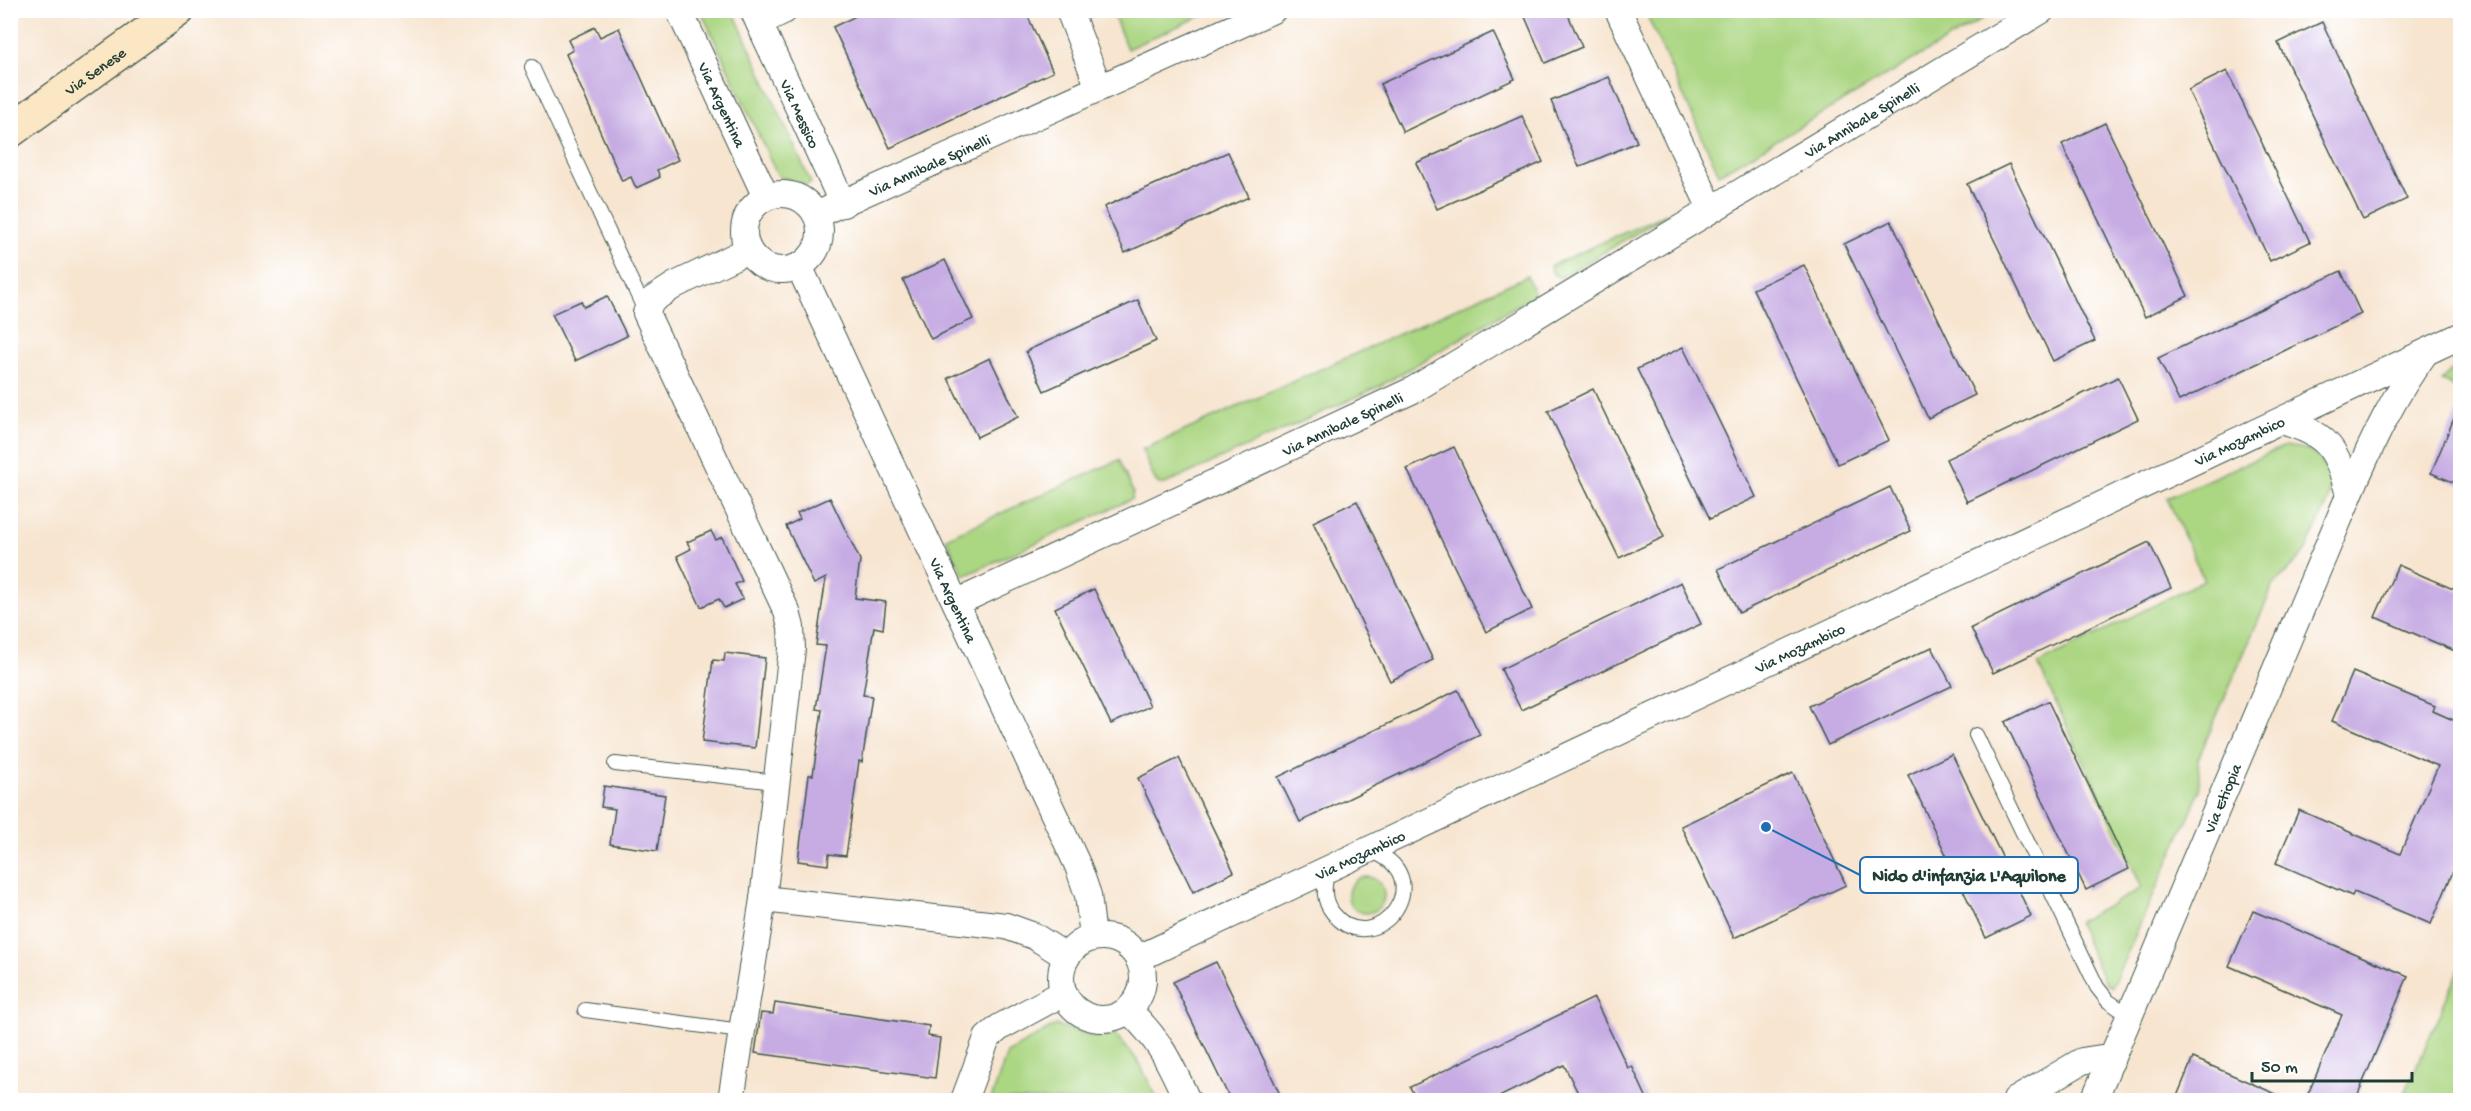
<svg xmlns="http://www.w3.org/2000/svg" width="2471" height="1111" font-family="'Gochi Hand',sans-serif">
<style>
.green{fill:#abd682;stroke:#658a5b;stroke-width:1.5}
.building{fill:#c6ace3}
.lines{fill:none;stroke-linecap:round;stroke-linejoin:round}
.lane-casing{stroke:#3f564b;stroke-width:16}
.street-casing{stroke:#3f564b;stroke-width:28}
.secondary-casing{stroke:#3f564b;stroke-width:36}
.lane{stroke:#fff;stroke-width:14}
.street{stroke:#fff;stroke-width:26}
.secondary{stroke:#fbe7c3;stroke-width:33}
.labels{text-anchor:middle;stroke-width:4.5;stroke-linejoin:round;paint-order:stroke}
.street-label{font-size:16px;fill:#1f3d34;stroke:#fff}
.leader{fill:none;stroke:#1f6fb2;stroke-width:2}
.callout-dot{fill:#1f6fb2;stroke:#fff;stroke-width:2}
.callout{fill:#fff;stroke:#1f6fb2;stroke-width:2}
.callout-label{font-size:18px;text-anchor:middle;font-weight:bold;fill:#1f3d34}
</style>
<rect width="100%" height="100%" fill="#fff"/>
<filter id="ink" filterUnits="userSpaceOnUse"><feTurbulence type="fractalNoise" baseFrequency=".0167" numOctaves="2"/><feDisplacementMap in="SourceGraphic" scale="12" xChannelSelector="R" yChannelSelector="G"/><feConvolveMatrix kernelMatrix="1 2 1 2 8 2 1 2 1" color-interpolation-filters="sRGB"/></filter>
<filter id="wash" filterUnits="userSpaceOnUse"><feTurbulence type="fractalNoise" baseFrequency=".008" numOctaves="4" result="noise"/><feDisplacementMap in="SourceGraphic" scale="24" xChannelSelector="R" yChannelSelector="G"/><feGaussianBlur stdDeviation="1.35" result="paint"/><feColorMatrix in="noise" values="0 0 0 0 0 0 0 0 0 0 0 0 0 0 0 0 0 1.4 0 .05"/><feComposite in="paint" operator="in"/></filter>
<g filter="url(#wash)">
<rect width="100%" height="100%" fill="#f7e5d0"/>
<g class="green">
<polygon points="701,11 733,11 811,183 806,185 780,177 776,172"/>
<polygon points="1112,11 1212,11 1127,49"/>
<polygon points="1645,11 1996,11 1719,174"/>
<polygon points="1675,210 1560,278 1553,274 1550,266"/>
<polygon points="1527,276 1534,292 1533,296 1380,386 1165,484 1159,484 1155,480 1142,450"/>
<polygon points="2460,363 2460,389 2441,381"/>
<polygon points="2285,446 2305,449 2321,460 2330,479 2329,500 2305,552 2273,586 2198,759 2200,791 2112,987 2105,983 2078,922 2142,888 2038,664 2204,580 2167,498"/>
<polygon points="1119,460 1133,492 1132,499 964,576 946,538"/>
<circle cx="1366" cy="895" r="18"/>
<polygon points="2460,967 2460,1100 2402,1100"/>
<polygon points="1056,1025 1094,1037 1115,1034 1138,1061 1158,1100 991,1100 1007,1053"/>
</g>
<g id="blocks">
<g class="building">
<polygon points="868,10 1025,10 1053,72 890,148 833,27"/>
<polygon points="1522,10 1566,10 1582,47 1545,63"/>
<polygon points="2322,22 2407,199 2363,220 2278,43"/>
<polygon points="595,27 600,37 619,28 678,160 657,170 660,177 636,188 631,177 622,181 566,54 573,50 568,40"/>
<polygon points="1493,32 1515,79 1403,132 1380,84"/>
<polygon points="2227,71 2310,242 2270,261 2188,90"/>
<polygon points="1609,77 1637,142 1579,167 1551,101"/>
<polygon points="1522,116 1543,162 1437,209 1416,163"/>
<polygon points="2105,123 2188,296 2145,317 2062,144"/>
<polygon points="1228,152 1249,197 1125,253 1104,207"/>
<polygon points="2009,164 2095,341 2053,361 1967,184"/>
<polygon points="1891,221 1975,395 1928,418 1844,244"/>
<polygon points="945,260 973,319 931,339 903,280"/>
<polygon points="1804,265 1889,440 1838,464 1753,289"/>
<polygon points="2341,271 2361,314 2179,401 2158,358"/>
<polygon points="607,296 627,336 575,361 552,314 581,301 584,307"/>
<polygon points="1138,300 1156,341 1044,391 1026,351"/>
<polygon points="1683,347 1756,497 1710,519 1637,369"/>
<polygon points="990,358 1018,417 977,437 948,378"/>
<polygon points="2118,377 2138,419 1967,502 1946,459"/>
<polygon points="1593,389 1664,537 1619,558 1548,411"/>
<polygon points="2460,404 2460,485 2431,473"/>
<polygon points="1454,447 1532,609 1486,632 1407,469"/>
<polygon points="1890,487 1911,531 1739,613 1718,569"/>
<polygon points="830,498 860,560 855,598 886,602 883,629 874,627 863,695 872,696 862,762 859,761 846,856 829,854 828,865 798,861 809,775 813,775 822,710 816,709 826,646 816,645 826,578 814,584 786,526 800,519 797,513"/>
<polygon points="1357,501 1433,660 1390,681 1313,522"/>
<polygon points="711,531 716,540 722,537 742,581 735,584 743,599 724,608 719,599 701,607 677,556 691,549 687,542"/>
<polygon points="2149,542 2171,588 1993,673 1971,628"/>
<polygon points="2398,565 2460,592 2460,653 2375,617"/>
<polygon points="1681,582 1701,624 1521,710 1501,669"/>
<polygon points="1094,589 1150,706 1111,724 1055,608"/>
<polygon points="1932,647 1952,686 1828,745 1809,706"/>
<polygon points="725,653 765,658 755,748 702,742 713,660 724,661"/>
<polygon points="2353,672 2435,706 2433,711 2460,723 2460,855 2431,924 2354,892 2352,896 2276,863 2299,810 2400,854 2438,766 2332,721"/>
<polygon points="1458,690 1480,735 1300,822 1278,777"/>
<polygon points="2048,701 2129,869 2086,890 2005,722"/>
<polygon points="1952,754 2031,916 1986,938 1908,775"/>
<polygon points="1179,758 1234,872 1193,892 1138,778"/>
<polygon points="1793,773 1846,885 1734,938 1681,826"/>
<polygon points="604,786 665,795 657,851 610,844 615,809 601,807"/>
<polygon points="2253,911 2408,976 2355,1101 2305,1101 2342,1015 2229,966"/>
<polygon points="1216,962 1265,1062 1283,1101 1231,1101 1173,982"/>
<polygon points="1594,998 1628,1068 1632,1066 1648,1101 1582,1101 1564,1065 1491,1101 1417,1101 1410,1087"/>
<polygon points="775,1003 929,1026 928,1036 940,1038 935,1078 755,1053 761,1013 773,1014"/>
<polygon points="2193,1058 2292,1101 2175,1101"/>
</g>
</g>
</g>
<g filter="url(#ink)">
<use href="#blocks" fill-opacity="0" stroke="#3f564b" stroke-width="1.5"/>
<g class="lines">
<g class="lane-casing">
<g id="lane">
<polyline points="532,67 646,313"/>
<polyline points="1976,735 2097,987 2108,1001 2130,1016"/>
<polyline points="615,764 777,782"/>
<path d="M1329,869C1323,885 1322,900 1333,913C1375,966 1446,873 1367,850"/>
<polyline points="585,1010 741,1031"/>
</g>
</g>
<g class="street-casing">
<g id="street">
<path id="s1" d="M679,10L766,197"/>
<path id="s2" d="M753,10L843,204"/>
<polyline points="1069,10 1099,88"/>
<polyline points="1618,10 1711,209"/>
<polyline points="759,23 785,10"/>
<circle cx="782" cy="232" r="38"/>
<path id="s3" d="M816,215L1273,10"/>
<path id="s4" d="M799,266L1078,866L1088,895L1093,937"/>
<path d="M2281,421C2329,434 2336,448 2349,495"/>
<path id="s5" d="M956,603L1413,390L2042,10"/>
<polyline points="763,899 1006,926 1034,936 1067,957"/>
<circle cx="1102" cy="978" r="41"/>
<path id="s6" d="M1139,958L2460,336"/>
<path d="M1129,1011C1160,1040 1170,1063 1187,1100"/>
<polyline points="731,1100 763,899 792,649 791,627 787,612 646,313 652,300 675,285 748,250"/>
<polyline points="964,1100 987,1038 1000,1027 1063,993"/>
<polyline points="2016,1100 2082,1061 2101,1058 2111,1061"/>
<path id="s7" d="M2094,1100L2356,479C2375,436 2395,394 2423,356"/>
</g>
</g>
<g class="secondary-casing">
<g id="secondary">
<path id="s8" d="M10,131L178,10"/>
</g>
</g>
<use href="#lane" class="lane"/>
<use href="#street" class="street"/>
<use href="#secondary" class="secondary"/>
</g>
</g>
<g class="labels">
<g class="street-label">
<text dy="6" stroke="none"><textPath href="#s8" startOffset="104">Via Senese</textPath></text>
<text dy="6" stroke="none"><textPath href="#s1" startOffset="104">Via Argentina</textPath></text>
<text dy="6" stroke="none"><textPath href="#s2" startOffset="114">Via Messico</textPath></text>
<text dy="6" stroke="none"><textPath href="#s5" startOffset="1028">Via Annibale Spinelli</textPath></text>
<text dy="6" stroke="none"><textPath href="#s3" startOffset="124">Via Annibale Spinelli</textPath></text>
<text dy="6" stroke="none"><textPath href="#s5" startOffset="426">Via Annibale Spinelli</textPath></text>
<text dy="6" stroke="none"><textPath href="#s6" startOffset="1216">Via Mozambico</textPath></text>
<text dy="6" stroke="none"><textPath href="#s4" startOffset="368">Via Argentina</textPath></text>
<text dy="6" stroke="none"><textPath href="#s6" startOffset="730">Via Mozambico</textPath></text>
<text dy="6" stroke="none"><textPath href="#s7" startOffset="328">Via Etiopia</textPath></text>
<text dy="6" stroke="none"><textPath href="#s6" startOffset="244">Via Mozambico</textPath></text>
</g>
</g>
<path class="leader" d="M1766 827L1860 875"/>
<circle class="callout-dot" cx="1766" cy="827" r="6"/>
<rect class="callout" x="1860" y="857" width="218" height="36" rx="6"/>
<g class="callout-label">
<text x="1969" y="881">Nido d'infanzia L'Aquilone</text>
</g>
<rect width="2471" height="1111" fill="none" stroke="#fff" stroke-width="36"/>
<path d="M2252 1072v9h160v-9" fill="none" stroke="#1f3d34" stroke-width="3"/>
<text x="2261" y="1072" font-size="18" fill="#1f3d34" stroke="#ffffff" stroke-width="4.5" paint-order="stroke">50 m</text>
</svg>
